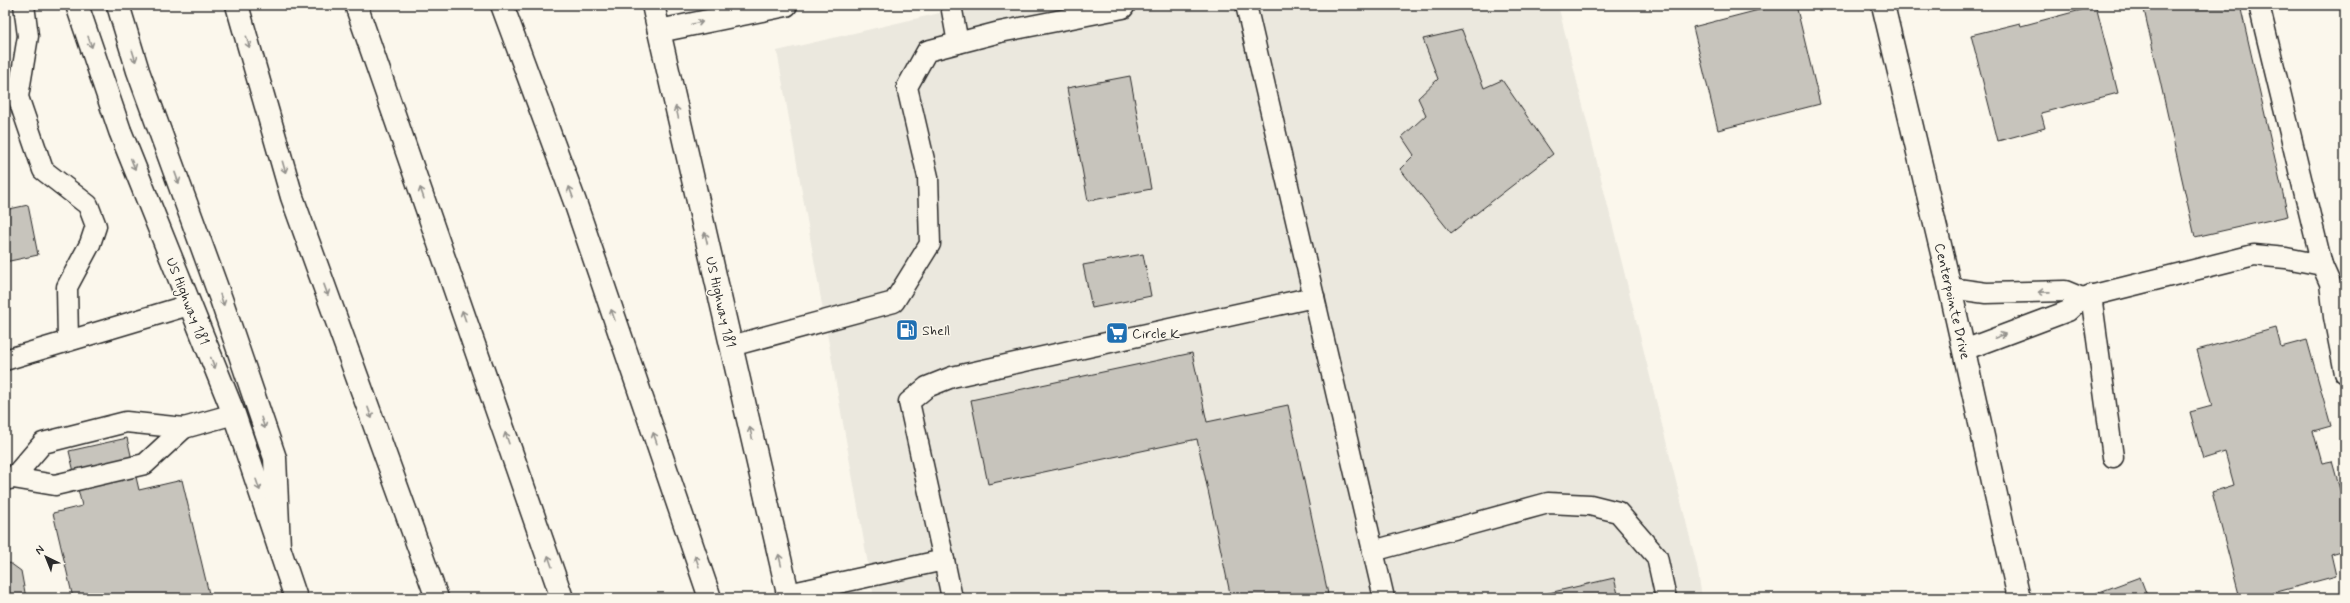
<svg xmlns="http://www.w3.org/2000/svg" width="2350" height="603" font-family="Mynerve,sans-serif">
<style>
.built{fill:#ebe8de}
.building{fill:#c7c4bc;stroke:#2b2b2b}
.lines{fill:none;stroke-linecap:round;stroke-linejoin:round}
.lane-casing{stroke:#2b2b2b;stroke-width:23}
.street-casing{stroke:#2b2b2b;stroke-width:25}
.secondary-casing{stroke:#2b2b2b;stroke-width:25}
.highway-casing{stroke:#2b2b2b;stroke-width:25}
.lane{stroke:#fbf7ec;stroke-width:20}
.street{stroke:#fbf7ec;stroke-width:22}
.secondary{stroke:#fbf7ec;stroke-width:22}
.highway{stroke:#fbf7ec;stroke-width:22}
.oneway{stroke:#93918c}
.labels{text-anchor:middle;stroke-width:3;stroke-linejoin:round;paint-order:stroke}
.street-label{font-size:14px;fill:#2b2b2b;stroke:#fbf7ec}
.poi-label{font-size:14px;fill:#2b2b2b;stroke:#fbf7ec;text-anchor:start}
</style>
<rect width="100%" height="100%" fill="#fbf7ec"/>
<filter id="ink" filterUnits="userSpaceOnUse"><feTurbulence type="fractalNoise" baseFrequency=".025" numOctaves="2"/><feDisplacementMap in="SourceGraphic" scale="8" xChannelSelector="R" yChannelSelector="G"/><feConvolveMatrix kernelMatrix="1 2 1 2 8 2 1 2 1" color-interpolation-filters="sRGB"/></filter>
<g filter="url(#ink)">
<polygon class="built" points="974,5 1558,5 1697,566 1702,598 874,598 777,51"/>
<g class="building">
<polygon points="1778,5 1796,5 1820,104 1718,130 1693,27"/>
<polygon points="2143,5 2240,5 2288,216 2195,237"/>
<polygon points="2096,6 2118,93 2041,113 2045,128 1998,141 1971,35 2020,23 2021,26"/>
<polygon points="1462,30 1484,88 1502,80 1553,154 1451,233 1400,169 1414,155 1402,137 1426,115 1418,98 1438,79 1423,39"/>
<polygon points="1130,76 1151,189 1088,201 1067,88"/>
<polygon points="28,205 38,255 5,262 5,210"/>
<polygon points="1143,254 1151,296 1092,308 1083,265"/>
<polygon points="2276,328 2281,347 2307,340 2331,426 2313,431 2322,463 2332,461 2345,508 2345,550 2331,554 2336,576 2255,598 2240,598 2212,492 2234,485 2225,452 2203,459 2190,412 2212,406 2197,350"/>
<polygon points="1192,353 1207,422 1288,405 1328,594 1310,598 1231,598 1197,439 988,484 971,400"/>
<polygon points="127,438 139,490 182,480 210,598 73,598 53,513 82,506 69,451"/>
<polygon points="10,563 21,571 26,598 5,598 5,565"/>
<polygon points="2140,577 2148,598 2095,598 2094,594"/>
<polygon points="1614,578 1619,598 1527,598"/>
</g>
<g class="lines">
<g class="lane-casing">
<g id="lane">
<polyline points="24,5 28,36 18,97 43,170 88,205 96,226 90,244 67,287 68,341"/>
<polyline points="951,5 958,43"/>
<polyline points="1246,5 1384,598"/>
<polyline points="2259,5 2322,265"/>
<polyline points="1950,288 1986,293 2065,291 2082,298"/>
<polyline points="2091,295 2113,457"/>
<polyline points="731,346 894,302 930,244 928,177 907,87 927,51 1000,32 1123,8 1125,5"/>
<polyline points="1964,350 2068,311 2082,298 2254,255 2286,258 2322,265 2330,283 2334,317 2345,373"/>
<polyline points="5,360 189,305"/>
<polyline points="13,478 55,485 145,464 184,428"/>
<polyline points="5,480 13,478 43,443 126,422 184,428 234,414"/>
<polyline points="1373,551 1548,503 1590,505 1618,512 1657,557 1666,598"/>
<polyline points="944,560 909,402 927,387 952,377 1314,297"/>
<polyline points="788,594 944,560 952,598"/>
</g>
</g>
<g class="street-casing">
<g id="street">
<polyline points="1883,5 1945,266 2019,598"/>
<polyline points="659,31 786,5"/>
</g>
</g>
<g class="secondary-casing">
<g id="secondary">
<polyline points="77,5 120,131 234,414 296,598"/>
<polyline points="653,5 789,598"/>
</g>
</g>
<g class="highway-casing">
<g id="highway">
<polyline points="118,5 138,71 221,299 275,458 279,547"/>
<polyline points="237,5 292,197 437,598"/>
<polyline points="356,5 562,598"/>
<polyline points="502,5 575,202 710,598"/>
</g>
</g>
<use href="#lane" class="lane"/>
<use href="#street" class="street"/>
<use href="#secondary" class="secondary"/>
<use href="#highway" class="highway"/>
</g>
<defs><path id="oneway-shaft" d="M-6 0H5M1.5-3L5.5 0L1.5 3" fill="none" stroke-width="1.6" stroke-linecap="round" stroke-linejoin="round"/></defs>
<g class="oneway">
<use href="#oneway-shaft" transform="translate(697 23) rotate(-12)"/>
<use href="#oneway-shaft" transform="translate(90 42) rotate(71)"/>
<use href="#oneway-shaft" transform="translate(248 42) rotate(74)"/>
<use href="#oneway-shaft" transform="translate(134 56) rotate(73)"/>
<use href="#oneway-shaft" transform="translate(677 112) rotate(-103)"/>
<use href="#oneway-shaft" transform="translate(133 164) rotate(68)"/>
<use href="#oneway-shaft" transform="translate(284 167) rotate(74)"/>
<use href="#oneway-shaft" transform="translate(177 178) rotate(70)"/>
<use href="#oneway-shaft" transform="translate(571 192) rotate(-110)"/>
<use href="#oneway-shaft" transform="translate(422 193) rotate(-109)"/>
<use href="#oneway-shaft" transform="translate(706 238) rotate(-103)"/>
<use href="#oneway-shaft" transform="translate(326 290) rotate(70)"/>
<use href="#oneway-shaft" transform="translate(2044 292) rotate(179)"/>
<use href="#oneway-shaft" transform="translate(222 300) rotate(71)"/>
<use href="#oneway-shaft" transform="translate(613 315) rotate(-109)"/>
<use href="#oneway-shaft" transform="translate(464 316) rotate(-109)"/>
<use href="#oneway-shaft" transform="translate(2000 336) rotate(-21)"/>
<use href="#oneway-shaft" transform="translate(213 363) rotate(68)"/>
<use href="#oneway-shaft" transform="translate(370 413) rotate(70)"/>
<use href="#oneway-shaft" transform="translate(263 423) rotate(71)"/>
<use href="#oneway-shaft" transform="translate(751 433) rotate(-103)"/>
<use href="#oneway-shaft" transform="translate(507 438) rotate(-109)"/>
<use href="#oneway-shaft" transform="translate(655 438) rotate(-109)"/>
<use href="#oneway-shaft" transform="translate(258 485) rotate(71)"/>
<use href="#oneway-shaft" transform="translate(780 560) rotate(-103)"/>
<use href="#oneway-shaft" transform="translate(550 561) rotate(-109)"/>
<use href="#oneway-shaft" transform="translate(697 561) rotate(-109)"/>
</g>
</g>
<defs>
<g id="fuel-square" transform="scale(1.15)"><rect x="-9" y="-9" width="18" height="18" rx="4" fill="#1f6fb2" stroke="#fbf7ec"/><path d="M-5.5-6h7V0h2V4h1.3V-2.5L3-4.5l.8-.8L6-3V5H2.5V1h-1V6h-7ZM-4.2-4.7v3.2H.2V-4.7Z" fill="#fff"/></g>
<g id="supermarket-square" transform="scale(1.15)"><rect x="-9" y="-9" width="18" height="18" rx="4" fill="#1f6fb2" stroke="#fbf7ec"/><path d="M-6-5.5h2.5l.6 2H6L4.5 2H-2.5L-4.4-4H-6ZM-1.5 3.2a1.3 1.3 0 1 0 .1 0ZM3 3.2a1.3 1.3 0 1 0 .1 0Z" fill="#fff"/></g>
</defs>
<g fill-rule="evenodd">
<use href="#fuel-square" x="907" y="330"/>
<use href="#supermarket-square" x="1117" y="333"/>
</g>
<g class="labels">
<g class="street-label">
<text transform="translate(188 301) rotate(68)" y="5">US Highway 181</text>
<text transform="translate(1953 301) rotate(77)" y="5">Centerpointe Drive</text>
<text transform="translate(721 302) rotate(77)" y="5">US Highway 181</text>
</g>
<g class="poi-label">
<text x="922" y="335">Shell</text>
<text x="1132" y="338">Circle K</text>
</g>
</g>
<rect width="2350" height="603" fill="none" stroke="#fbf7ec" stroke-width="20"/>
<rect x="10" y="10" width="2330" height="583" fill="none" stroke="#2b2b2b" stroke-width="1.5" filter="url(#ink)"/>
<g transform="translate(46 557) rotate(317)" stroke="#fbf7ec" stroke-width="3" paint-order="stroke">
<path d="M0-3L7 15L0 10L-7 15Z" fill="#2b2b2b"/>
<text y="-6" font-size="11" font-weight="bold" text-anchor="middle" fill="#2b2b2b">N</text>
</g>
</svg>
